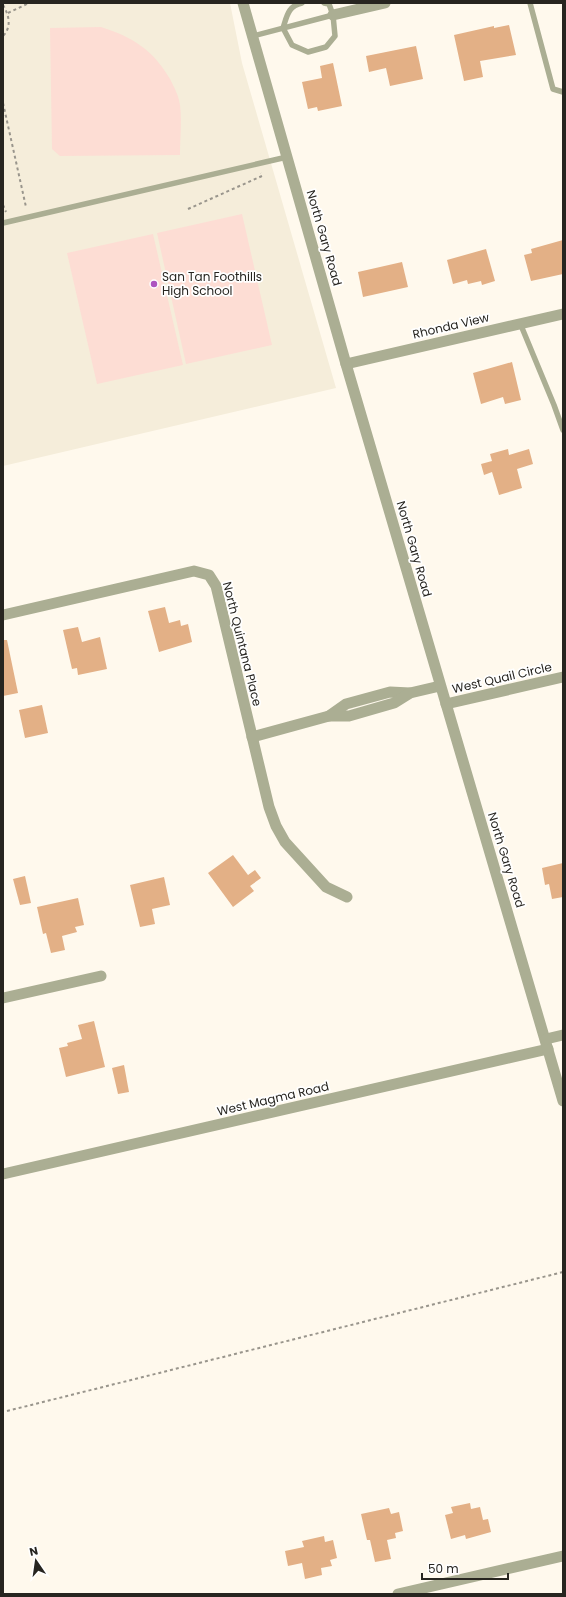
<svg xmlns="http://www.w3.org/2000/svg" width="566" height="1597" font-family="Poppins,sans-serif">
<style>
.built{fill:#f5edda}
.green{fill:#fdddd4}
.building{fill:#e3b086}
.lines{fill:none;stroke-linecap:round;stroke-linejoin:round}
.path{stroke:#99958c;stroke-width:2;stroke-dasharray:3 3;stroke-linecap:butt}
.service{stroke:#abae93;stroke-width:5.5}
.minor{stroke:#abae93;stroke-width:11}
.tertiary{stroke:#abae93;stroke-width:11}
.poi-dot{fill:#ad54c0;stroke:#fff;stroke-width:1.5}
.labels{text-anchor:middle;stroke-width:3.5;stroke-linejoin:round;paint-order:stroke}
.street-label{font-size:12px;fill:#272520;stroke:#fff}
.poi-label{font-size:12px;fill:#272520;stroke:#fff;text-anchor:start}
</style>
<rect width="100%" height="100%" fill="#fff9ed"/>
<polygon class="built" points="3,3 230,3 242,63 336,388 3,466"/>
<g class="green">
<path d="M101,27C133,37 153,50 170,79C174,87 179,96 180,105C182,121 180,139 180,155L60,156L52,149L50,28Z"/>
<polygon points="242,214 272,345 186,364 157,233"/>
<polygon points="153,234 183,365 97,384 67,253"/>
</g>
<g class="building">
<polygon points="509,25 516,55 480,61 483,77 464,81 454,35 494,26 494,28"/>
<polygon points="416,46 423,79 390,86 386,68 369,72 366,56"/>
<polygon points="333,63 342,106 318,111 317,107 308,109 302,82 322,78 320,66"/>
<polygon points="563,240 563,274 531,281 524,255 532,253 531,249"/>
<polygon points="486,249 495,281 482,285 481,281 468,284 467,280 453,284 447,260"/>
<polygon points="402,262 408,287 363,297 358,272"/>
<polygon points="512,362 521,400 505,404 503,397 481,404 473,373"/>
<polygon points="508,449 509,455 529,449 533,464 517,469 522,488 499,495 492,472 484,475 481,464 492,461 490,454"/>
<polygon points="165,607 169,623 180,620 181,626 188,624 192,642 159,652 148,611"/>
<polygon points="78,627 82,642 100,637 107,669 78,675 77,668 72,669 63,630"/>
<polygon points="3,640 7,640 18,693 3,696"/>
<polygon points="42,705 48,733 25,738 19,710"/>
<polygon points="233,855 248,875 255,870 261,878 250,886 254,891 233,907 208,873"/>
<polygon points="563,863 563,897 552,899 549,884 545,885 542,868"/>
<polygon points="25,876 31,903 20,905 13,879"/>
<polygon points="164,877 170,905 152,909 155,924 140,927 130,885"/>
<polygon points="78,898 84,925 75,927 77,932 62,936 65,950 51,953 46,933 43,934 37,907"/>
<polygon points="94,1021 105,1067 66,1077 59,1048 68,1046 67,1043 82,1039 78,1025"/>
<polygon points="124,1065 129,1092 118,1094 112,1068"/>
<polygon points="470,1503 471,1509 480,1507 483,1520 488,1519 491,1532 466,1539 465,1535 451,1539 445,1515 453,1513 451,1507"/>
<polygon points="389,1508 391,1514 399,1512 403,1531 395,1533 396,1538 387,1540 391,1559 375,1562 370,1540 367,1540 361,1514"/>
<polygon points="324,1536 325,1542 333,1540 337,1558 330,1560 332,1566 321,1568 322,1575 305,1579 302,1563 288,1566 285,1551 304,1547 302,1541"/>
</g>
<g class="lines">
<g class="path">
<path d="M3,5C9,15 12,27 3,36"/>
<polyline points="8,13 29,3"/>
<polyline points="3,103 26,207"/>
<polyline points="3,205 6,212"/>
<polyline points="188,209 262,176 261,173"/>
<polyline points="7,1411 563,1272"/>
</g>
<g class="service">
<path d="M302,3C288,6 287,16 283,28L292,45L308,52L326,47L335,36L333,15L329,4L324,3"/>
<polyline points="530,3 553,89 563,92"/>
<polyline points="253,36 333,15"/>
<polyline points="3,223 287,157"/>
<polyline points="520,323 554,405 563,430"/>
</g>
<g class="minor">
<polyline points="333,15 385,3"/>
<polyline points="346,364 563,314"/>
<polyline points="3,615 194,571 209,575 216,586 269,807 276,826 285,842 326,887 347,897"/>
<polyline points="446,704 563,677"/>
<polyline points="329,716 346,704 390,692 410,693"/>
<polyline points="252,737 329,716 349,716 394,703 410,693 440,686"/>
<polyline points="3,998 101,976"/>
<polyline points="3,1174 548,1049"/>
<polyline points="398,1594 563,1556"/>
</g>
<g class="tertiary">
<polyline points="243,3 346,364 563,1101"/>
<polyline points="546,1039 563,1035"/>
</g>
</g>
<circle class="poi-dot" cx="154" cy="284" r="4"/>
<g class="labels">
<g class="street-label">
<text transform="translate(324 238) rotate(74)" y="4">North Gary Road</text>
<text transform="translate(451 326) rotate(-13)" y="4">Rhonda View</text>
<text transform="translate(414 549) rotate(74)" y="4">North Gary Road</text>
<text transform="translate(242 644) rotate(76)" y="4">North Quintana Place</text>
<text transform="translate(502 678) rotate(-13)" y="4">West Quail Circle</text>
<text transform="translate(506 860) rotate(73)" y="4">North Gary Road</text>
<text transform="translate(273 1099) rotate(-13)" y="4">West Magma Road</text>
</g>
<g class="poi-label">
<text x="162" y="281">San Tan Foothills<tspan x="162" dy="14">High School</tspan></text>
</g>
</g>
<rect width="566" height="1597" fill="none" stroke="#272520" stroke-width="8"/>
<g transform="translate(36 1561) rotate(347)" stroke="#ffffff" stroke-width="3" paint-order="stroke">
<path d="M0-3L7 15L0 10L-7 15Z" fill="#272520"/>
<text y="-6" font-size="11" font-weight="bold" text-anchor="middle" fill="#272520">N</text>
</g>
<path d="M422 1573v6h86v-6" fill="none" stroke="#272520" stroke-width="2"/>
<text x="428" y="1573" font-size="12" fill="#272520" stroke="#ffffff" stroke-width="3" paint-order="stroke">50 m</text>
</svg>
